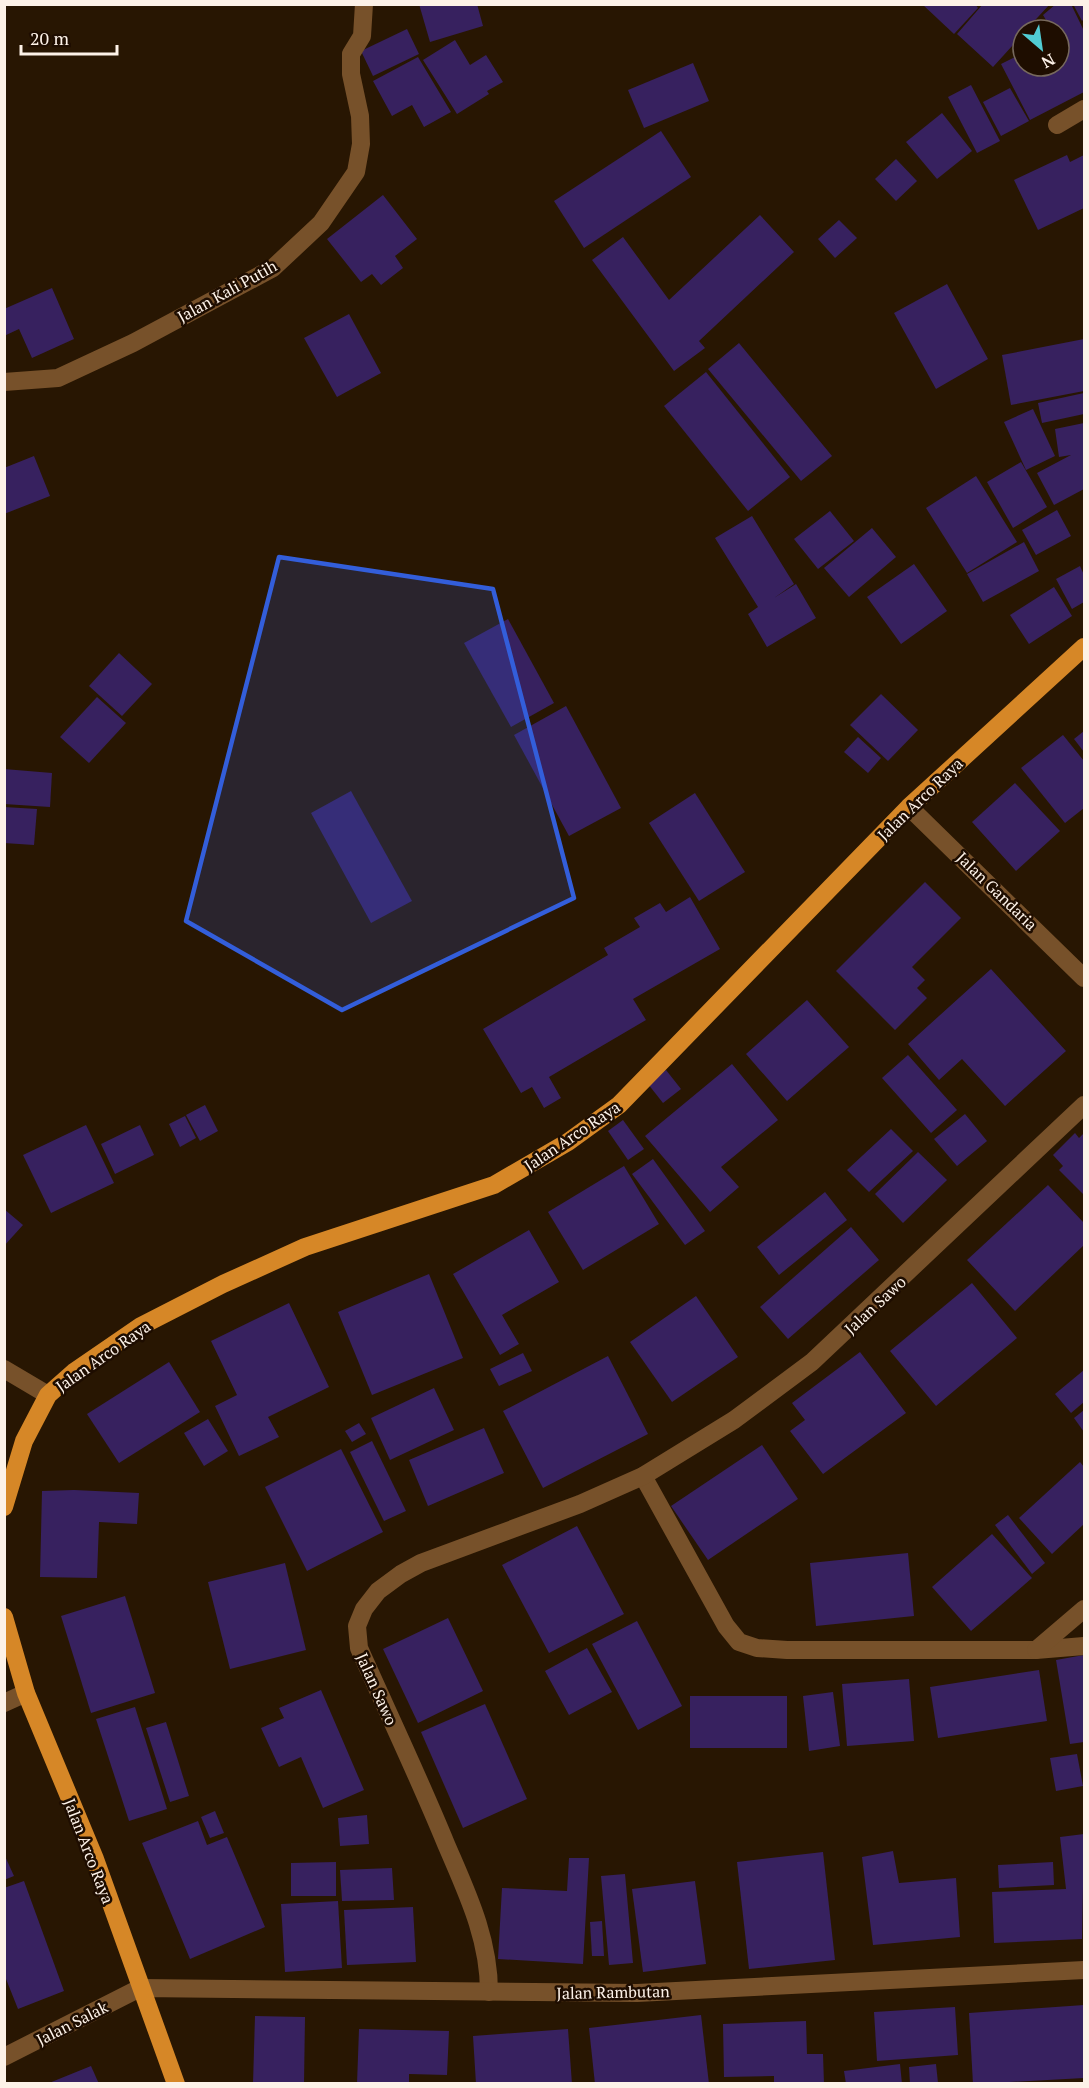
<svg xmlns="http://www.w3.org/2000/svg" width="1089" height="2088" font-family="'PT Serif',serif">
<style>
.building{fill:#37215f}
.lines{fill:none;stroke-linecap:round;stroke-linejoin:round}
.minor{stroke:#77512a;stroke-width:18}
.major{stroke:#d68727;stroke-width:18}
.marked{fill:#335eda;fill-opacity:0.2;stroke:#335eda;stroke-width:4.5;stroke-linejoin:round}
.labels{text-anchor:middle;stroke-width:5;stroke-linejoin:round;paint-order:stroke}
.street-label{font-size:16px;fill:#fdf2e8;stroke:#1e0d00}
</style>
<rect width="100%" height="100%" fill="#281602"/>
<g class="building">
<polygon points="419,4 477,4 483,26 430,42"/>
<polygon points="922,4 975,4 978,8 954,34"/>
<polygon points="983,4 1050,4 1026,30 1023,30 1023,34 993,67 957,34"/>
<polygon points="1056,4 1071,4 1084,31 1084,92 1030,120 1001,64 1023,53 1023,66 1059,66 1059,30 1052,30 1043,15"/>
<polygon points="1073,4 1084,4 1084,19 1082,21"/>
<polygon points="407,29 419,54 373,76 361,51"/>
<polygon points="455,40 470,65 486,55 503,82 487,91 489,94 457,114 423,60"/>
<polygon points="418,57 451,112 424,127 412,105 392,116 373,81"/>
<polygon points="693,63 709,101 644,128 628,90"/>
<polygon points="971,85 1000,141 977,153 948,97"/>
<polygon points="1010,88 1029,121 1001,136 983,102"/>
<polygon points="942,113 972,151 937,179 906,142"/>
<polygon points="661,131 691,177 584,248 554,201"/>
<polygon points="1067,155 1070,162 1084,155 1084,208 1038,230 1014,180"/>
<polygon points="896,159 917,181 896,201 875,179"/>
<polygon points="383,195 417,239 395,256 403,268 381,285 372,274 361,282 327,239"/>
<polygon points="760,215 794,252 699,341 705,348 674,371 592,260 623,237 669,300"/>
<polygon points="839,220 857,238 835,258 818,239"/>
<polygon points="947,284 988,359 936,389 894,313"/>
<polygon points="52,288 74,339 32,358 19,329 4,336 4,309"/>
<polygon points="349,314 381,373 337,397 304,338"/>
<polygon points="1084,339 1084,391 1011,405 1002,355"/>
<polygon points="739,343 832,456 801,481 708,369"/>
<polygon points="706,372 790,477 748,511 664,406"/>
<polygon points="1084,393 1084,414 1042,423 1038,403"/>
<polygon points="1033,409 1055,456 1026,470 1004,422"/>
<polygon points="1084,423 1084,489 1054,505 1037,473 1071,455 1059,457 1055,429"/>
<polygon points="34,456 50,496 4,514 4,468"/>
<polygon points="1021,462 1047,507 1013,528 987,482"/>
<polygon points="976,476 1017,542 967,573 926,508"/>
<polygon points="1057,510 1071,536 1036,555 1022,530"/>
<polygon points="830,511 854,541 818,569 794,539"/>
<polygon points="752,516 794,584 774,598 796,584 816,618 767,647 748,614 758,607 715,538"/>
<polygon points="872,528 896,557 849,597 824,568"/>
<polygon points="1024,542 1039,571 983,602 967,574"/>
<polygon points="914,564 947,611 901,644 867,597"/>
<polygon points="1080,566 1084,575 1084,602 1072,609 1056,579"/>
<polygon points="1054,587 1072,616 1029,644 1010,615"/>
<polygon points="508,619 554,703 511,727 464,643"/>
<polygon points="119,653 152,684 122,716 89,686"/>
<polygon points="881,694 918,730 888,761 850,725"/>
<polygon points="97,697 126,723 89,763 60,737"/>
<polygon points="566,706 621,808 569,836 514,735"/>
<polygon points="1084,731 1084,752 1074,739"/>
<polygon points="1063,735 1084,761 1084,808 1065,823 1021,768"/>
<polygon points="858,737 881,758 868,773 844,752"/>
<polygon points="4,769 52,773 50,807 4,804"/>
<polygon points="1015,783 1060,831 1016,871 972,822"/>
<polygon points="351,791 412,901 371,923 311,813"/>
<polygon points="695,793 745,872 699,901 649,823"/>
<polygon points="4,807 37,809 34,845 4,843"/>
<polygon points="925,882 961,918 912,967 925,980 917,988 927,998 895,1030 836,971"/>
<polygon points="690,897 720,949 633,999 646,1020 549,1077 561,1098 544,1108 532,1087 521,1093 483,1029 608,955 604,948 640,927 634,918 660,903 666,912"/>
<polygon points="991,969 1066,1051 1005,1106 962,1059 939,1080 908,1044"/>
<polygon points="807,1000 849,1047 787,1101 746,1054"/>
<polygon points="908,1055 957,1110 931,1133 882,1078"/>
<polygon points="732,1064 778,1120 721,1167 739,1187 710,1212 645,1136"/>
<polygon points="666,1070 681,1089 663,1103 648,1084"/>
<polygon points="205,1105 218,1131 200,1141 186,1115"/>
<polygon points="965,1114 987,1141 957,1166 934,1139"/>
<polygon points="185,1116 196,1138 180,1147 169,1124"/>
<polygon points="623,1120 644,1149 628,1160 608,1131"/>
<polygon points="86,1125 114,1183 51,1213 23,1155"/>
<polygon points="140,1125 154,1155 115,1174 101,1144"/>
<polygon points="891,1129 913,1151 869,1192 847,1170"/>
<polygon points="1075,1133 1079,1138 1084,1133 1084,1195 1059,1170 1063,1166 1053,1155"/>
<polygon points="918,1152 947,1180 903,1223 875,1194"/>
<polygon points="653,1159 705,1231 685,1245 632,1174"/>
<polygon points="624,1166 659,1224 583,1270 548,1212"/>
<polygon points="1048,1185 1084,1223 1084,1245 1015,1311 967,1260"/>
<polygon points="825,1192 847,1220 779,1275 757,1247"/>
<polygon points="4,1209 23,1225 4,1246"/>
<polygon points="851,1227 879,1260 788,1339 760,1307"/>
<polygon points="529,1230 559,1282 502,1315 519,1344 500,1355 453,1274"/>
<polygon points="429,1274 463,1358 372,1395 338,1312"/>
<polygon points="972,1283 1017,1338 936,1406 890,1351"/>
<polygon points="696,1296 738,1357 672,1402 630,1342"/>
<polygon points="289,1303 329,1387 268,1417 279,1437 239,1456 215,1406 237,1395 211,1341"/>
<polygon points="860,1352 906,1413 823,1474 790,1431 805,1420 792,1403"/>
<polygon points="523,1353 532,1371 499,1386 490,1369"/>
<polygon points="608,1356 648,1434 543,1488 503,1411"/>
<polygon points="169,1362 200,1412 119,1463 87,1414"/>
<polygon points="1084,1370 1084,1402 1071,1413 1055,1394"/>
<polygon points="434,1388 454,1430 390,1460 371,1418"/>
<polygon points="1084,1410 1084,1432 1074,1418"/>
<polygon points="208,1419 228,1451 204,1466 184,1433"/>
<polygon points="359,1423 366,1434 352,1442 345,1431"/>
<polygon points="484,1428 504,1473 428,1506 409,1460"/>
<polygon points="372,1441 406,1511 384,1521 350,1452"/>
<polygon points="762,1445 798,1499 708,1560 671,1506"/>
<polygon points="341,1449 383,1532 307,1571 265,1487"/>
<polygon points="1080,1462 1084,1467 1084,1524 1052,1554 1019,1518"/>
<polygon points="74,1490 139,1493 137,1524 99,1522 97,1578 40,1577 42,1491"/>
<polygon points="1008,1515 1045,1563 1032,1574 995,1525"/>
<polygon points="577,1526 624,1614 549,1653 502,1565"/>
<polygon points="992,1534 1032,1578 971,1631 932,1587"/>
<polygon points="908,1553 914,1616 816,1626 810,1563"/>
<polygon points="285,1563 306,1650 230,1669 208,1582"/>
<polygon points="125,1596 155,1693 91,1713 61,1616"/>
<polygon points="448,1618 483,1691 418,1723 383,1649"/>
<polygon points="637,1621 682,1706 638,1730 592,1644"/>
<polygon points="587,1648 612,1692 569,1715 545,1671"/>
<polygon points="1084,1655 1084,1742 1070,1744 1056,1660"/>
<polygon points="1039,1670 1047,1721 938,1738 930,1687"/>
<polygon points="909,1679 914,1741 847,1746 842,1684"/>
<polygon points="321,1690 364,1790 323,1808 301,1757 279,1767 261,1728 284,1718 279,1708"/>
<polygon points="833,1692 840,1746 809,1751 803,1696"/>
<rect x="690" y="1696" width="97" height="52"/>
<polygon points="485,1704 527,1799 463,1828 421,1732"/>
<polygon points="135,1707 167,1809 129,1821 96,1719"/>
<polygon points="166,1722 189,1796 170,1802 146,1728"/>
<polygon points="1077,1754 1083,1786 1056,1791 1050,1758"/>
<polygon points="215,1811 224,1833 210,1838 201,1817"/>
<polygon points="367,1815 369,1844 340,1846 338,1818"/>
<polygon points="198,1821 207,1845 227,1837 265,1927 190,1959 142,1843"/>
<polygon points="1084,1834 1082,1939 994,1943 992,1892 1066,1889 1060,1837"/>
<polygon points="893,1851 899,1883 956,1878 960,1937 873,1945 862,1857"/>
<polygon points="823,1852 835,1960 749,1969 737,1862"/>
<polygon points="4,1854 14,1876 4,1880"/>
<polygon points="569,1858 589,1858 583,1964 498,1959 502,1888 567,1891"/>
<polygon points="336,1862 336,1896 291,1896 291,1863"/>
<polygon points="1053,1862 1054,1885 999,1888 998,1865"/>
<polygon points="392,1868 394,1900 342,1901 340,1870"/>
<polygon points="625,1874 633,1963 609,1965 601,1876"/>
<polygon points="24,1881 64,1991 18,2009 4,1974 4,1888"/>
<polygon points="695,1881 706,1964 643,1972 632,1889"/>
<polygon points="338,1901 342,1968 285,1972 281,1904"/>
<polygon points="413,1907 416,1962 347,1965 344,1910"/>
<polygon points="602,1921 604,1956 592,1956 590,1922"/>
<polygon points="1084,2005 1084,2078 973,2084 969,2013"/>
<polygon points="955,2007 958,2055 877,2061 874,2012"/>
<polygon points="701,2015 709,2084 595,2084 589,2028"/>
<polygon points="255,2016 305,2017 304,2084 253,2084"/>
<polygon points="806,2021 807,2054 823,2054 824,2084 774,2084 774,2076 724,2077 723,2024"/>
<polygon points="359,2029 449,2031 447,2075 409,2074 409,2084 357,2084"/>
<polygon points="568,2029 572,2084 476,2084 473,2036"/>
<polygon points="900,2064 902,2084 846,2084 844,2071"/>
<polygon points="936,2064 938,2083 910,2084 909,2067"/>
<polygon points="91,2066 99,2084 49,2084 49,2083"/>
</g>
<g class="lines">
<g class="minor">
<polyline points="1057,125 1084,109"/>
<polyline points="4,382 58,378 133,343 273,268 321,223 356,172 361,144 360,116 351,74 351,54 362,36 364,4"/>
<polyline points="909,807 1084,978"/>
<polyline points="4,1369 48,1395"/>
<polyline points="643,1476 726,1626 739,1642 757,1648 787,1650 1036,1650 1084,1646"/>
<polyline points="1036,1650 1084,1609"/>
<polyline points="4,1703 26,1693"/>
<path d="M489,1992C489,1938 467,1893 446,1844C419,1778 388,1713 359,1648L357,1626L364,1609L378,1591L401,1574L421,1563L580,1504L643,1476L734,1420L812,1362L1084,1105"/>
<polyline points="4,2057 140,1988 637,1993 1084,1970"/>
</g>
<g class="major">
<polyline points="4,1507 24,1441 48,1395 74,1372 141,1326 223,1284 305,1247 494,1185 568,1142 619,1105 909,807 1084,647"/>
<polyline points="4,1617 26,1693 95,1859 176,2084"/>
</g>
</g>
<path class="marked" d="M279,557L493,589L574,898L342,1010L186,921Z"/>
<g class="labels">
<g class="street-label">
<text transform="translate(227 291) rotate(-29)" y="6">Jalan Kali Putih</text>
<text transform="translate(920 799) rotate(-44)" y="6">Jalan Arco Raya</text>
<text transform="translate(997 891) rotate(44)" y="6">Jalan Gandaria</text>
<text transform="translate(572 1136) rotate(-34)" y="6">Jalan Arco Raya</text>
<text transform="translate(875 1305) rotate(-43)" y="6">Jalan Sawo</text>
<text transform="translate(103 1356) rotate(-35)" y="6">Jalan Arco Raya</text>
<text transform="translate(377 1689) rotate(66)" y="6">Jalan Sawo</text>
<text transform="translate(89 1851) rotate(69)" y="6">Jalan Arco Raya</text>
<text transform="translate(613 1992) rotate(-1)" y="6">Jalan Rambutan</text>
<text transform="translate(72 2023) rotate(-27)" y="6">Jalan Salak</text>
</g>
</g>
<rect width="1089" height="2088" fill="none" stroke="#fdf2e8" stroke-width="12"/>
<g transform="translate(1041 48) rotate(151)"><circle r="28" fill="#1e0d00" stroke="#77695d" stroke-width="1.5"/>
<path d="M0-4.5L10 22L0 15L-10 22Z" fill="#51ccd3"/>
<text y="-9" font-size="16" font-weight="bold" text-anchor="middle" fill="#fdf2e8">N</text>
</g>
<path d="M21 45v9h96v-9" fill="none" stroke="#fdf2e8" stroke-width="3"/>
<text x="30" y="45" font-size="18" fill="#fdf2e8" stroke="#1e0d00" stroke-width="4.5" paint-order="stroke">20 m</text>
</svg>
